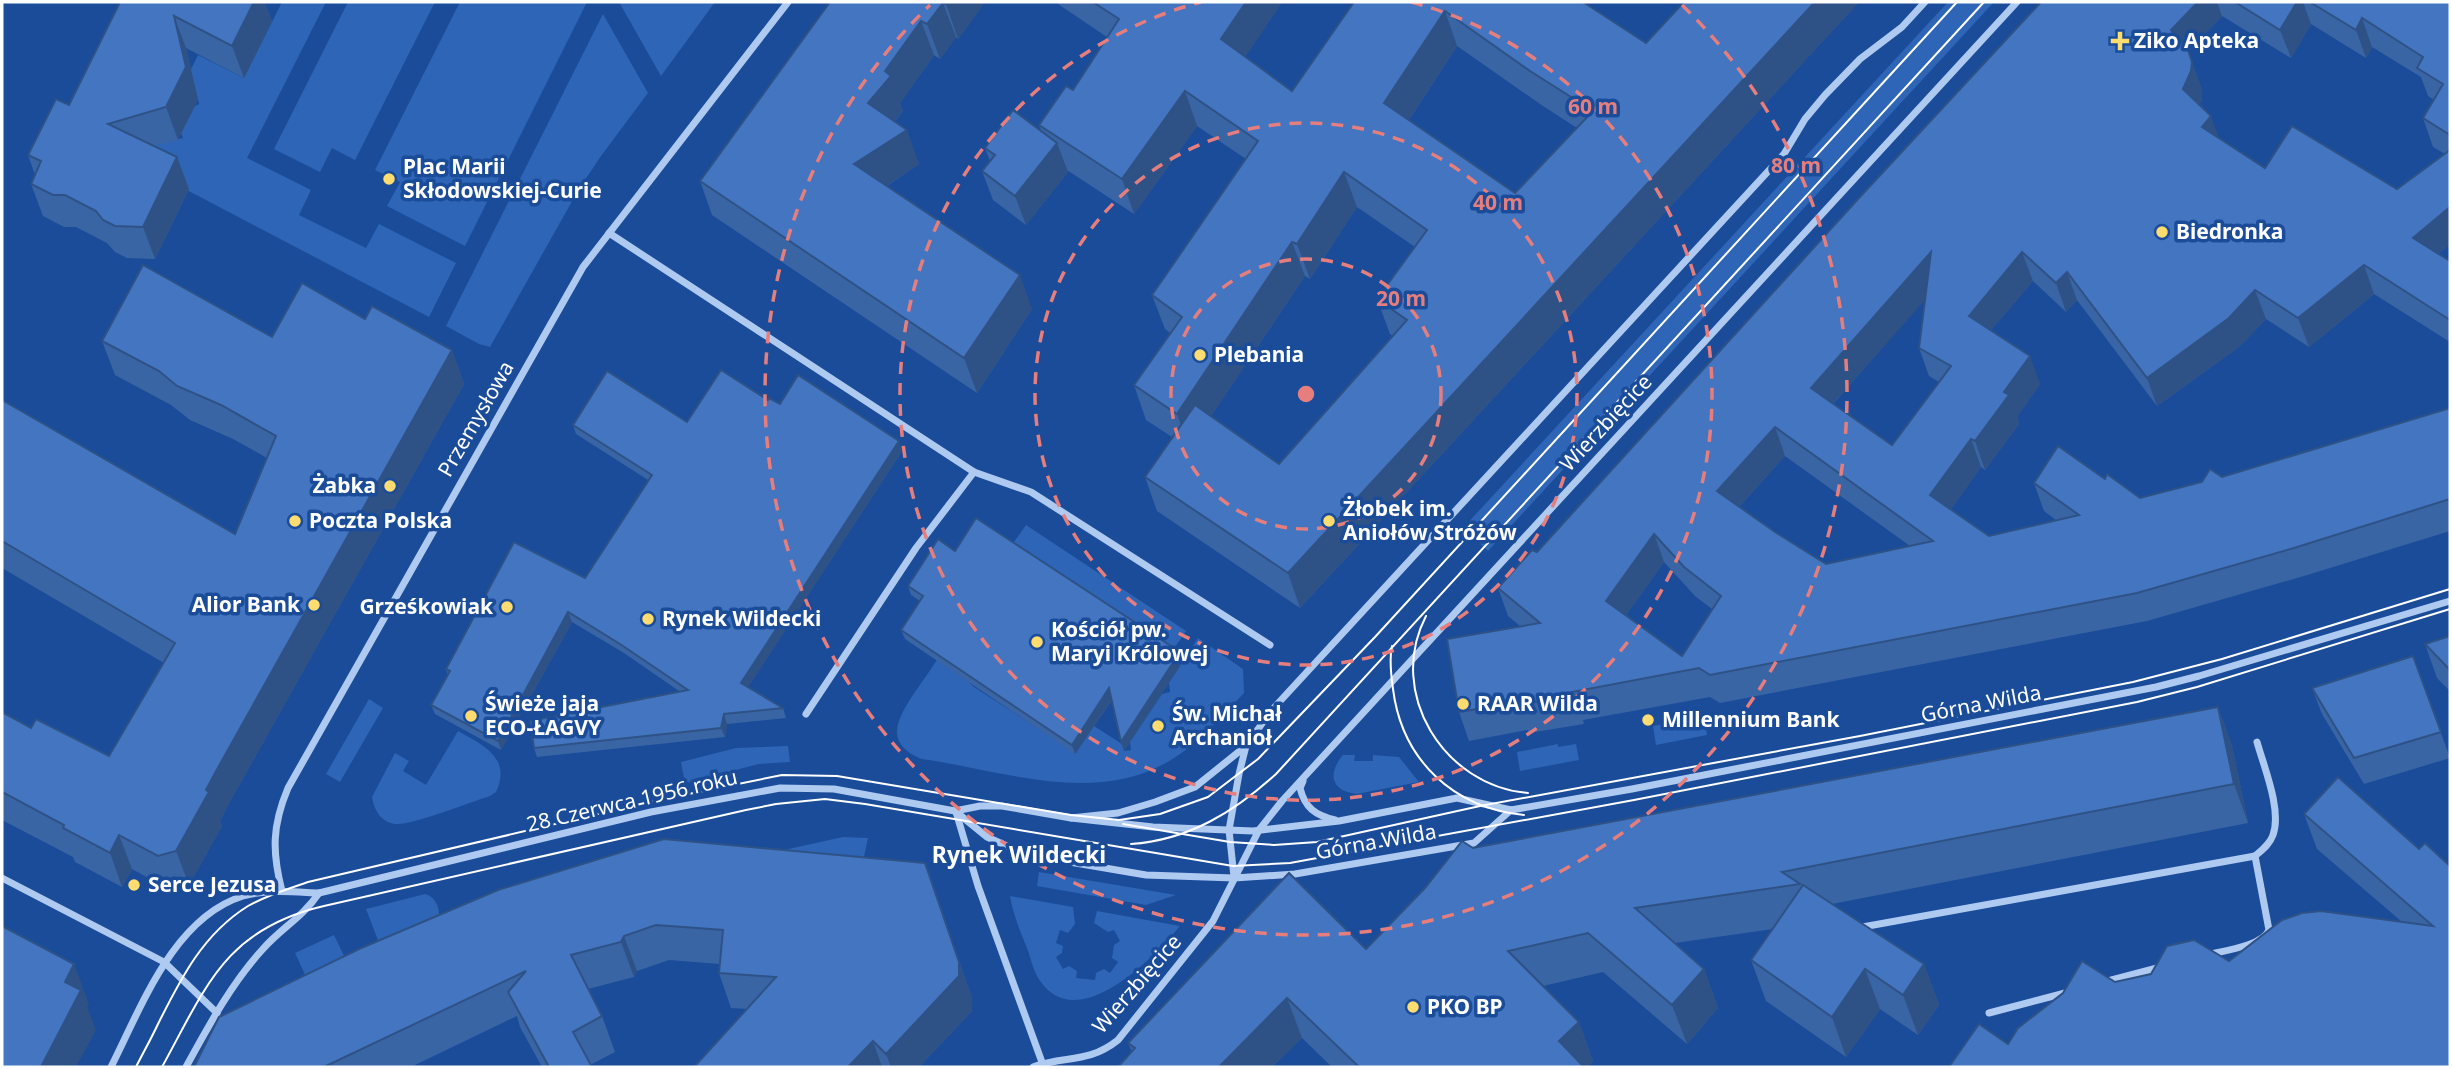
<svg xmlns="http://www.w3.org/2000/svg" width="2452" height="1069" font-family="'Noto Sans',sans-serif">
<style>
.green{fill:#2e65b6}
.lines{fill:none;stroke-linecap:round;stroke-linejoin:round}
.minor{stroke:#afcaf1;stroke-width:7}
.tram{stroke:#fff;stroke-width:2}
.wall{fill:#3a65a5;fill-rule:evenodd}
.shaded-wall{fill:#2f5286}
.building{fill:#4375c0;stroke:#2f5286;stroke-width:2;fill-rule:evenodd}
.ring{fill:none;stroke:#e67e7e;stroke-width:3.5;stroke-dasharray:12 9}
.poi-dot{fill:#ffdc6f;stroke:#1a4c99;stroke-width:2.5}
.labels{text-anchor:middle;stroke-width:7;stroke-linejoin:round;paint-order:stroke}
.poi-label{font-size:21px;font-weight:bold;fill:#fff;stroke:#1a4c99;text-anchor:start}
.street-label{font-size:21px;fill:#fff;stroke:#1a4c99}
.neighbourhood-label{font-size:23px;font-weight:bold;fill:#fff;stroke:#1a4c99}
.centre{fill:#e67e7e;stroke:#1a4c99;stroke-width:3.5}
.ring-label{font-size:21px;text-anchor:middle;font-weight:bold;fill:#e67e7e;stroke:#1a4c99;stroke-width:7;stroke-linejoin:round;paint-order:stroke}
</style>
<rect width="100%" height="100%" fill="#1a4c99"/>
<g class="green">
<polygon points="282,2 326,2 247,158 311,190 299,215 366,248 379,224 456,263 429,317 143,167 161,129 178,139 183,138 181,133 195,106 199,104 198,99 179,94 198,55 244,78"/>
<polygon points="348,2 435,2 355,160 332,148 320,172 274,149"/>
<polygon points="460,2 587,2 465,246 387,206 400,182 375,170"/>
<polygon points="619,2 715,2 661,76"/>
<polygon points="1948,2 1994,2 1488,551 1463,528"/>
<polygon points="603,14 648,93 601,156 579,189 490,347 479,344 446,326"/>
<polygon points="1026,525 1186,631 1171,653 1007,552"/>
<path d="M1198,638L1243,669L1244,693C1220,718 1196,747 1164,764C1089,804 1000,770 922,759C883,743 897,719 915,692C923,680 932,668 940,655L974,687L1076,753L1094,726L1122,744L1124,751L1131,750L1130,742L1162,694L1170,692L1169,683Z"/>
<polygon points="369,699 383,708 340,782 326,774"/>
<polygon points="1704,716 1707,735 1656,745 1653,726"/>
<path d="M458,731C483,745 512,758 496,792L490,796C471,802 410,826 395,824C381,822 374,810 372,797L395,753L409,761L403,771L426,785Z"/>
<polygon points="1558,744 1558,747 1576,744 1579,760 1520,771 1517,752"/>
<polygon points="788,746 790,762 759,764 685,783 681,762 736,748"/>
<path d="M1343,755H1355L1354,761H1373V755L1399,757L1419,782L1357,794C1331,791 1327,774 1343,755Z"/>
<polygon points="843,837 868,838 862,866 775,852"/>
<polygon points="1039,872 1176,895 1146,905 1037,886"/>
<path d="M425,894C437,897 440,910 439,921L381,948L366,909Z"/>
<path d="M1010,896L1073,907L1075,924L1068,933L1060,930L1056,943L1063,946L1062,953L1056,957L1063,969L1069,966L1077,971L1076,978L1095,980L1096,973L1104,969L1110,973L1118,962L1112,958L1114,945L1120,941L1114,930L1108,932L1094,923L1097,911L1180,926C1153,959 1072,1042 1036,974C1032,966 1030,956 1027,948C1020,931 1013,914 1010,896Z"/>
<polygon points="334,935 348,964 309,983 295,953"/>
</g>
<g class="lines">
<g class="minor">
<polyline points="609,233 974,472 1031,492 1270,645"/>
<polyline points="806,714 916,548 974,472"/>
<path d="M1303,781L1300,788C1305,808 1315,815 1335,820"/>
<polyline points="955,811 987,837 1011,848 1046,858 1146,875 1234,878 1295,874 1474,843 1511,810"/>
<polyline points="956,812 978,886 1043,1065"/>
<polyline points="1071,818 1153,827 1253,831 1339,821 1457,798 1511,810 1632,789 2156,687 2199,676 2450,601"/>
<polyline points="1234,877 1229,830 1239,774 1246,746 1271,711 1784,154 1805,119 1825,95 1860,59 1902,27 1925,2"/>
<polyline points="2,878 164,962 217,1013"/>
<path d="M282,891C272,852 272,826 288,788L583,267L788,2"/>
<path d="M1857,928L2255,856C2262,850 2270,844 2273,835C2282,810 2264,767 2257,742"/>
<path d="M2206,955C2222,951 2263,946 2269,930L2255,856"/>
<polyline points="2104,982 2161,967"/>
<polyline points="1989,1013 2069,992"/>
<path d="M111,1067C141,1008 173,918 243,896C268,889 294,892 319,893L651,812L780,788L834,789L955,811L980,806H1002L1071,818L1118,813L1155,802L1195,787L1246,746"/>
<path d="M186,1067C208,1027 231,984 262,950C281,928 302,918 319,893"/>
<path d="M1033,1067C1065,1055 1088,1064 1118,1040L1213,921L1259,830L1282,801L2017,2"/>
</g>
<g class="tram">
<path d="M1426,616C1386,693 1444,786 1528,793"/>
<path d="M1392,646C1389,659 1391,675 1393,689C1402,760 1453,808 1524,815"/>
<polyline points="1123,824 1230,842 1274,845 1317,842 1480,806 1860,736 2133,682 2222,659 2450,589"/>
<path d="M1131,844C1189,840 1234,812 1276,774L1984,2"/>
<path d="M136,1067C143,1053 151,1039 158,1024C181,978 203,934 248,906C267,895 288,889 308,882L649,802L782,775L837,776L1071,815L1119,820L1160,814L1208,797L1258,759L1375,637L1957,2"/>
<path d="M162,1067C206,987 225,929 324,906L746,810L776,804L825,799L865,804L1233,866L1290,863L1634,800L2137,702L2197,687L2450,609"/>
</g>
</g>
<g class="wall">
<polygon points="117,2 266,2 265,4 272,21 244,78 186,48 198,99 178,140 154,146 189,189 155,259 127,258 115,252 107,243 76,227 64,227 43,216 31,184 35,175 28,155 69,105 118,5"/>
<polygon points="830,2 985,2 958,39 956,37 940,59 934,55 900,103 903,111 895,121 919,164 887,186 1032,309 977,393 712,215 700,181"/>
<path d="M1055,2H1282L1245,57L1292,91L1354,2H1583L1646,43L1684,2H1859L1300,608L1157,511L1145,477L1172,437L1146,420L1134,385L1170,333L1165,329L1152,295L1246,159L1197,126L1134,214L1067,170L1068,172L1026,225L993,200L982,171L990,161L985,148L1041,131L1039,125L1073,90L1107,37ZM1457,46L1543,106L1577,128L1515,193L1409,120ZM1357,207L1415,247L1377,299L1390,334L1393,336L1279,464L1211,416L1305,276L1310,279Z"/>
<path d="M2041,2H2450V244L2438,254L2450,261V342L2374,294L2309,347L2266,319L2239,347L2157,406L2077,300L2066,312L2033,281L1991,330L2040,384L2017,417L2019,424L1985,470L1981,467L1951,509L1989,536L2056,520L2044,511L2034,483L2105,479L2140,498L2222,477L2450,408V531L2304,576L2147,621L1720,703L1710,697L1583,720L1584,724L1529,733L1528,730L1469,741L1459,712L1520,626L1508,616L1498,588L1537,552ZM2222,16L2291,58L2311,24L2366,58L2372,47L2421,77L2428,96L2434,100L2423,118L2433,147L2445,154L2397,189L2265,168L2219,138L2199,105L2202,100V90L2188,52ZM1925,299L1919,348L1929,376L1939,382L1892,445L1833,404ZM1785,456L1910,546L1826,564L1775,532L1739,507ZM1664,562L1695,596L1712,609L1682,656L1626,615Z"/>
<polygon points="365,319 452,350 464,384 227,807 220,821 222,826 189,885 170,890 132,869 122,887 75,862 73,857 2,820 2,712 31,728 109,756 164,663 2,568 2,400 235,534 267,458 233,439 190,420 171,405 115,375 102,341 272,337"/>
<polygon points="768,400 902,451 748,687 783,708 786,718 727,724 725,737 537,757 534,748 679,691 624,653 572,622 501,750 435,714 431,705 448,675 446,669 585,578 648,480 576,434 573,425 687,422"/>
<polygon points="955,551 1183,661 1124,751 1121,742 1112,700 1075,754 905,639 901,630 920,601 911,595 908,586"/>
<polygon points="2450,636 2450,691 2437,678 2425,644"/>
<polygon points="2413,656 2450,758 2364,784 2322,714 2312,688"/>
<polygon points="2218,707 2232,746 2248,823 1832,904 1924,964 1939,1005 1918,1035 1880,1009 1846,1057 1766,1001 1751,960 1773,929 1675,943 1704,969 1718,1008 1687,1044 1603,972 1543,986 1579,1022 1593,1061 1587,1067 1332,1067 1302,1038 1272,1067 1118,1067 1132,1052 1128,1043 1366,949 1473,848"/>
<polygon points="2304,814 2419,849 2450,866 2450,1067 2008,1044 2115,982 2229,961 2401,921 2317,849"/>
<polygon points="925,863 972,998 972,1011 919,1067 694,1067 747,1009 731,1008 719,973 719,964 669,960 637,971 634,977 588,989 602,1016 615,1052 590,1065 592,1067 542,1067 520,1027 517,1016 411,1067 194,1067 219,1017"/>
</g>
<g class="shaded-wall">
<polygon points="254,2 266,2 265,4 272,21 244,78 232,46"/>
<polygon points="947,2 985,2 958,39 946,4"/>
<polygon points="1246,2 1282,2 1234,74 1221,39"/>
<polygon points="1815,2 1859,2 1300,608 1288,573"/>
<polygon points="2198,2 2217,2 2222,16 2182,59 2171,30"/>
<polygon points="2297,2 2303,2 2311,24 2291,58 2280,30"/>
<polygon points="943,3 956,37 940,59 927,24"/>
<polygon points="1445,11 1457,46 1397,138 1384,103"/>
<polygon points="174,16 186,48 198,99 178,140 166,107"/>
<polygon points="2362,18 2372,47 2366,58 2356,30"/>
<polygon points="921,21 934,55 900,103 903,111 880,138 868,103 885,71"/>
<polygon points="2192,62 2202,90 2202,100 2194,118 2183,89"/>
<polygon points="1185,91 1197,126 1134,214 1122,179"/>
<polygon points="2211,116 2221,144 2202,127"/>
<polygon points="907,130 919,164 867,199 854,164"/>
<polygon points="1057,143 1068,172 1026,225 1015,196"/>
<polygon points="177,157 189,189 155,259 143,227"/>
<polygon points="1344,172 1357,207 1310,279 1297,244"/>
<polygon points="2450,207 2450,244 2423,266 2413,238"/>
<polygon points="1292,242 1305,276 1189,449 1177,414"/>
<polygon points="1931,252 1942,281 1821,417 1811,388"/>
<polygon points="2022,252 2033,281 1979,344 1969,316"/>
<polygon points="2364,265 2374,294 2309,347 2298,318"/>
<polygon points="2067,272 2077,300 2066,312 2056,283"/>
<polygon points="1020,275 1032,309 977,393 964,358"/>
<polygon points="2255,290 2266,319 2239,347 2157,406 2147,378"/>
<polygon points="452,350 464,384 227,807 220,821 222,826 189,885 176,851 206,790"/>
<polygon points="2030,356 2040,384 2017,417 2019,424 1985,470 1975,441 2004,392"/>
<polygon points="1775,427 1785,456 1728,519 1717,491"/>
<polygon points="1971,439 1981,467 1941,523 1930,495"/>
<polygon points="899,441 902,451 745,692 741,683"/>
<polygon points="1654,534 1664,562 1616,629 1606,601"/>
<polygon points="568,612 572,622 501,750 498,741"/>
<polygon points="1180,652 1183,661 1124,751 1121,742"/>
<polygon points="1109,688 1113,698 1075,754 1072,745"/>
<polygon points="2218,707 2232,746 2248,823 2234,784"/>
<polygon points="724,714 727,724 725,737 721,728"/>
<polygon points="119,835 132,869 122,887 110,853"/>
<polygon points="925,863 972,998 972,1011 919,1067 891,1067 886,1054"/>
<polygon points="624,936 637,971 634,977 621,942"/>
<polygon points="74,964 89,1004 87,1007 96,1030 76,1067 41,1067 65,982"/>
<polygon points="1924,964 1939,1005 1918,1035 1903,995"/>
<polygon points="1704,969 1718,1008 1687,1044 1672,1005"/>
<polygon points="1865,969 1880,1009 1846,1057 1832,1017"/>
<polygon points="1287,998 1302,1038 1272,1067 1219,1067"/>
<polygon points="1579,1022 1593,1061 1587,1067 1569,1067 1559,1041"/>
<polygon points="873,1041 882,1067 848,1067"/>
</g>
<g class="building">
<polygon points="120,2 254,2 232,46 174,16 186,67 166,107 108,124 177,157 143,227 115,226 103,220 96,211 65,195 53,195 31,184 41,161 28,155 56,99 69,105"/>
<polygon points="830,2 947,2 946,4 943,3 927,24 921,21 885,71 891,76 868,103 907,130 854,164 1020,275 964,358 700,181"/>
<path d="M1093,2H1246L1221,39L1292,91L1354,2H1583L1646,43L1684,2H1815L1288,573L1145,477L1195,405L1279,464L1407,320L1377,299L1427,230L1344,172L1297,244L1292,242L1177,414L1134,385L1182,317L1152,295L1258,141L1185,91L1122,179L1039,125L1066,86L1073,90L1119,19ZM1445,11L1530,71L1593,111L1515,193L1384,103Z"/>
<path d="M2041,2H2198L2171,30L2188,50L2192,62L2191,71L2183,89L2211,116L2202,127L2265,168L2292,126L2397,189L2450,150V207L2413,238L2450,261V320L2364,265L2298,318L2255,290L2229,318L2147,378L2067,272L2056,283L2022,252L1969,316L2030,356L2004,392L2009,395L1975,441L1971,439L1930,495L1989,536L2079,515L2034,483L2058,446L2105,479L2107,474L2140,498L2202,482L2210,469L2222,477L2450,408V499L2294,548L2137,593L1710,675L1699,668L1572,692L1573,695L1518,705V702L1459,712L1447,639L1540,623L1498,588L1532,550L1537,552L1859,198ZM1931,252L1919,348L1951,366L1892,445L1811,388ZM1775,427L1933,541L1826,564L1775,532L1717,491ZM1654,534L1684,567L1721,596L1682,656L1606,601Z"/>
<polygon points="2235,2 2297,2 2280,30"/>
<polygon points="2310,2 2450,2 2450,135 2423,118 2443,84 2417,68 2423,57 2362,18 2356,30"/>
<polygon points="1013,110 1057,143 1015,196 982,171 995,155 985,148"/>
<polygon points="143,265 272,337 302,283 365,319 372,306 452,350 215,773 206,790 209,792 176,851 158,856 119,835 110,853 63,828 64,825 2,792 2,712 31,728 36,719 109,756 175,643 2,541 2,400 235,534 276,436 221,405 177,386 159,371 102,341"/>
<polygon points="721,370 768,400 769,398 780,404 798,375 899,441 741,683 783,708 724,714 721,728 534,748 530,721 688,690 620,644 568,612 498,741 431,705 450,671 446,669 514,542 585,578 652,475 573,425 607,371 687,422"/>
<polygon points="976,518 1180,652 1121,742 1109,688 1072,745 901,630 923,596 908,586 938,539 955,551"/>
<polygon points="2450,636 2450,670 2425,644"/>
<polygon points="2413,656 2441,732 2354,758 2312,688"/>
<polygon points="2218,707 2234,784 1782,872 1800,884 1635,908 1704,969 1672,1005 1588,933 1508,951 1579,1022 1559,1041 1584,1067 1359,1067 1287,998 1219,1067 1118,1067 1135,1048 1128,1043 1289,873 1366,949 1425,888 1462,841 1473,848"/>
<polygon points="2338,777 2419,849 2425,843 2450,866 2450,1067 1949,1067 1979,1024 2008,1044 2018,1028 2063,993 2082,961 2115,982 2151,974 2167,946 2194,940 2229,961 2282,920 2302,913 2321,911 2433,926 2304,814"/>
<polygon points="664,839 925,863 959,962 959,976 886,1054 873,1041 848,1067 694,1067 776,977 719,973 723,930 656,925 624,936 621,942 571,955 602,1016 573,1032 592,1067 549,1067 508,992 526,971 324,1067 194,1067 219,1017 359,949 498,890"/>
<polygon points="1803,885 1924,964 1903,995 1865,969 1832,1017 1751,960"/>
<polygon points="2,926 74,964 65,982 81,990 41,1067 2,1067"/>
</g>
<g class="ring">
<circle cx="1306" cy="394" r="135"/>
<circle cx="1306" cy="394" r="271"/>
<path d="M1411 2A406 406 0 1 1 1201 2"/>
<path d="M1682 5A541 541 0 1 1 930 5"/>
</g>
<g class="poi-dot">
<path d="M2116.5 30.5h7v7h7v7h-7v7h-7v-7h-7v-7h7z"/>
<circle cx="389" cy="179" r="7"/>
<circle cx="2162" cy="232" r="7"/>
<circle cx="1200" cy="355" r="7"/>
<circle cx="390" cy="486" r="7"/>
<circle cx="295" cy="521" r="7"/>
<circle cx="1329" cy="521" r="7"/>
<circle cx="314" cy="605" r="7"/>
<circle cx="507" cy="607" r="7"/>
<circle cx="648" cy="619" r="7"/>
<circle cx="1037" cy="642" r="7"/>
<circle cx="1463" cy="704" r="7"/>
<circle cx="471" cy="716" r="7"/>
<circle cx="1648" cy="720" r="7"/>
<circle cx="1158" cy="726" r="7"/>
<circle cx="134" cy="885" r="7"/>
<circle cx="1413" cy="1007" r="7"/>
</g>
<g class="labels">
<g class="poi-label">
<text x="2134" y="48">Ziko Apteka</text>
<text x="403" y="174">Plac Marii<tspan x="403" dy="24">Skłodowskiej-Curie</tspan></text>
<text x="2176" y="239">Biedronka</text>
<text x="1214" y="362">Plebania</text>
<text x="376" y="493" text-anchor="end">Żabka</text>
<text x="1343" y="516">Żłobek im.<tspan x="1343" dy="24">Aniołów Stróżów</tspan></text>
<text x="309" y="528">Poczta Polska</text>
<text x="300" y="612" text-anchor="end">Alior Bank</text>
<text x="493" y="614" text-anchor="end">Grześkowiak</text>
<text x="662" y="626">Rynek Wildecki</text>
<text x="1051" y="637">Kościół pw.<tspan x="1051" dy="24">Maryi Królowej</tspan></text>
<text x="485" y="711">Świeże jaja<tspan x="485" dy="24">ECO-ŁAGVY</tspan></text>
<text x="1477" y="711">RAAR Wilda</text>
<text x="1172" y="721">Św. Michał<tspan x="1172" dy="24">Archanioł</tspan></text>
<text x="1662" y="727">Millennium Bank</text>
<text x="148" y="892">Serce Jezusa</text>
<text x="1427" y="1014">PKO BP</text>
</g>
<g class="street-label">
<text transform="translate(476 419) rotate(-60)" y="7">Przemysłowa</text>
<text transform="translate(1606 423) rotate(-47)" y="7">Wierzbięcice</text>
<text transform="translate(1981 704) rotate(-11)" y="7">Górna Wilda</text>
<text transform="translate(632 801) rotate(-13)" y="7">28 Czerwca 1956 roku</text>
<text transform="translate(1376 842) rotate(-10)" y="7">Górna Wilda</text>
<text transform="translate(1137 984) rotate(-49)" y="7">Wierzbięcice</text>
</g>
<g class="neighbourhood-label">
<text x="1019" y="863">Rynek Wildecki</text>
</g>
</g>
<circle cx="1306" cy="394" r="10" class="centre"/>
<g class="ring-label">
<text x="1593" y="114">60 m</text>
<text x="1796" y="173">80 m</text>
<text x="1498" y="210">40 m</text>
<text x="1401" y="306">20 m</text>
</g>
<rect width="2452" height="1069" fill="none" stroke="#ffffff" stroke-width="7"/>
</svg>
